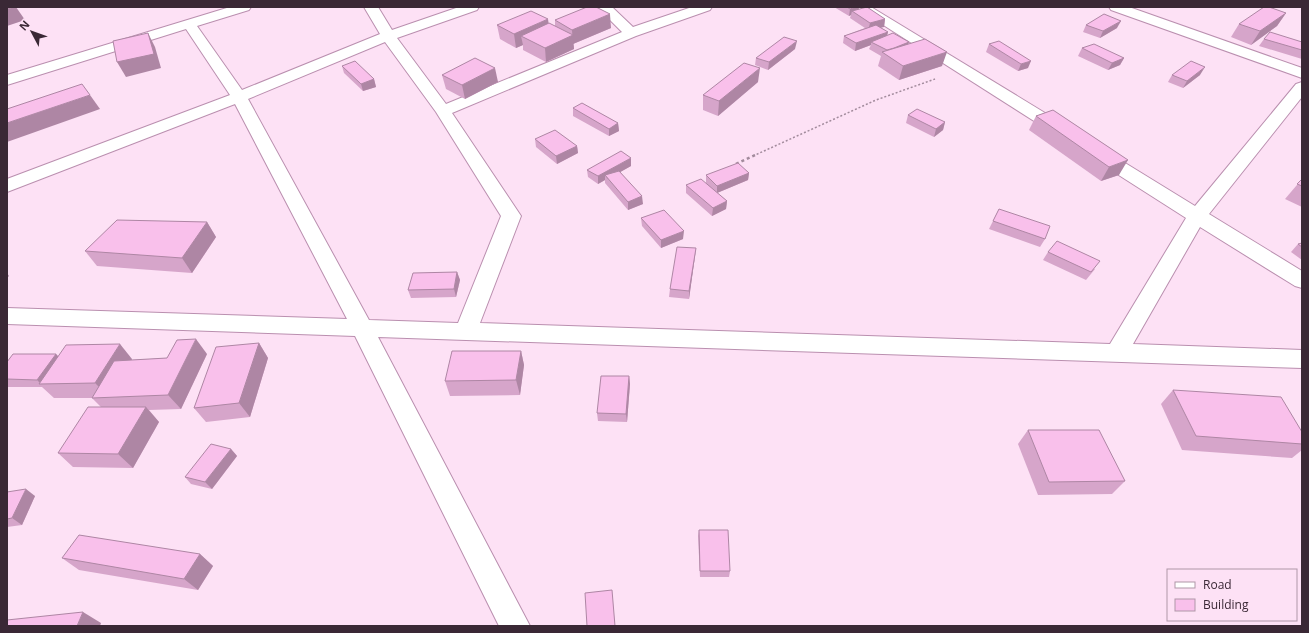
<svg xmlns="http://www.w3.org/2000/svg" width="1309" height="633" font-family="'Open Sans',sans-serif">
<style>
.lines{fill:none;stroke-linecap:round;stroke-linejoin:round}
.minor-casing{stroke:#ba8faf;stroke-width:2}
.path-far1{stroke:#a28b9c;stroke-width:1.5;stroke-dasharray:2 2;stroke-linecap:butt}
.path{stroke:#a28b9c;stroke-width:2.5;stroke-dasharray:3 3;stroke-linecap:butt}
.minor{fill:#fff;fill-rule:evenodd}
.wall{fill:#d6a5ca}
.shaded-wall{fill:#ae86a4}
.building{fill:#f9c0eb;stroke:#ae86a4}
</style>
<rect width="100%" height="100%" fill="#fde1f5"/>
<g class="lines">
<g class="minor-casing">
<g id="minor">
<path d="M230,7H251L249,10L197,26L242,90L380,34L364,7H378L392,30L459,7H479L477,10L397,38L446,104L622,32L597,7H612L633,27L692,7H712L710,10L636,36L452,113L521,216L480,323L1110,344L1186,218L1092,158L1089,154L1092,150L1098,149L1104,150L1195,206L1296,84L1302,82V97L1209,214L1302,271V288L1295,286L1200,227L1133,344L1302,350V368L378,337L530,626H499L355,336L7,324V308L347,319L235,104L7,192V179L230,95L186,29L7,85V75ZM385,42L436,112L501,216L458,323L369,320L248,99Z"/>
<polygon points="855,7 871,7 1068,127 1070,131 1068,135 1062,136 1056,135"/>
<polygon points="1109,7 1129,7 1302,68 1302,78 1111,10"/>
</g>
</g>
<polyline class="path-far1" points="753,156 876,100 935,79"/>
<polyline class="path" points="736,164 755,155"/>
<use href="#minor" class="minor"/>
</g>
<g class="wall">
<polygon points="834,7 859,7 859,9 885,19 884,27 880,27 888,32 887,36 908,44 942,66 899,80 878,66 881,56 869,49 871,45 855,51 843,43 844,36 865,28 850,18 851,15 849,16"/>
<polygon points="1286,13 1277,26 1251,45 1231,37 1239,24"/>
<polygon points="555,20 611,28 573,44 574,49 546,62 523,50 523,45 516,48 500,39 497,25 549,24 555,26"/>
<polygon points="1086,25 1117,28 1100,38 1083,32"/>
<polygon points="1264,39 1302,42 1302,59 1259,46"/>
<polygon points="989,44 1028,68 1018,71 986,52"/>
<polygon points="1082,48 1124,58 1120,65 1108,70 1078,56"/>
<polygon points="795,49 768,70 755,65 756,58"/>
<polygon points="342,66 374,79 376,87 363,91 344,73"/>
<polygon points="442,75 498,82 465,99 446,89"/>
<polygon points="1172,75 1200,75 1183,88 1168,82"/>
<polygon points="758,82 718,116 703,110 703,95"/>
<polygon points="573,108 618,123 619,131 609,136 573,116"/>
<polygon points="1053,110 1119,175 1101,181 1029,130 1036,116"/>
<polygon points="908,115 945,122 943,130 934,137 906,123"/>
<polygon points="535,139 577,146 578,153 557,164 536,147"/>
<polygon points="631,166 620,172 643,204 628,210 605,183 605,180 598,184 588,177 587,170"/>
<polygon points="749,173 748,180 717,193 727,201 726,209 712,216 686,193 686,185 706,183 706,175"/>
<polygon points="1302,179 1302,207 1285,199"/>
<polygon points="999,209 1045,239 1040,247 989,229"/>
<polygon points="641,218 683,239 661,248 642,226"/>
<polygon points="207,222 216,237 192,273 97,266 85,251"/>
<polygon points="1302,243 1302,260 1291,252 1298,244"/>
<polygon points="696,248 695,256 689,299 669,297 670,289"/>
<polygon points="1048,252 1095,269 1086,280 1043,260"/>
<polygon points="457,272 460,280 456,297 411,298 408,290"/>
<polygon points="259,343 268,358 250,417 206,422 194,408"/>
<polygon points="521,351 524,365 520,395 450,396 445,381"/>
<polygon points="56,354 58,356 132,359 132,360 167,358 207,354 181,409 149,410 159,422 133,468 73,467 58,453 101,407 92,398 54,398 42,387 7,387 7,362"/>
<polygon points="629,376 630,384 627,422 598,421 597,413"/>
<polygon points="1173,390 1302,432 1302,450 1292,458 1182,450 1161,404"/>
<polygon points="1028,430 1125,481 1112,494 1038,495 1018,444"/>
<polygon points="231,449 237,456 212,489 191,484 185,477"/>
<polygon points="7,492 35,496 22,525 7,527"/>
<polygon points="699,530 730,571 729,577 700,577 698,536"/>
<polygon points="200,554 213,566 198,590 79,570 62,558"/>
</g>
<g class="shaded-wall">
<polygon points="15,7 16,7 25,20 7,26 7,9"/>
<polygon points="856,7 859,7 858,13 852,11 851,15 849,16 850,9"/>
<polygon points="1286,13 1277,26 1251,45 1260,31"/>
<polygon points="610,14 611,28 573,44 572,30"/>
<polygon points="548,19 550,33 521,36 523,45 516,48 514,34"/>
<polygon points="885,19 884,27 868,31 870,23"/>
<polygon points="1121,21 1117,28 1100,38 1103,31"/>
<polygon points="888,32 886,39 871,42 871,45 855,51 856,43"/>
<polygon points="148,33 155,47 161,68 126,77 117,62"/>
<polygon points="573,35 574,49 546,62 545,48"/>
<polygon points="797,41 795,49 768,70 769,62"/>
<polygon points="909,42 907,49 888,51"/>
<polygon points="947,52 942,66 899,80 903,66"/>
<polygon points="1124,58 1120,65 1108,70 1112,63"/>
<polygon points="1031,61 1028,68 1018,71 1021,64"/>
<polygon points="1205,67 1200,75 1183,88 1187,81"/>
<polygon points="495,68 498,82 465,99 462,85"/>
<polygon points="760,68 758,82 718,116 719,101"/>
<polygon points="374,79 376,87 363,91 361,84"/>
<polygon points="90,95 100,109 7,142 7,123"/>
<polygon points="945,122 943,130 934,137 936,129"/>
<polygon points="618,123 619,131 609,136 609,129"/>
<polygon points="577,146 578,153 557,164 556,156"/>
<polygon points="631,158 631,166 608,179 605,175 605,180 598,184 598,176"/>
<polygon points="1128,160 1119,175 1101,181 1109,167"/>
<polygon points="749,173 748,180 717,193 717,186"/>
<polygon points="642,196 643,204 628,210 628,202"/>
<polygon points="727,201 726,209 712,216 713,208"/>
<polygon points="207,222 216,237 192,273 182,258"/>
<polygon points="684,231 683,239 661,248 661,240"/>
<polygon points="696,248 695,256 689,299 689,291"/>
<polygon points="457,272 460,280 456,297 454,289"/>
<polygon points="7,273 9,276 7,278"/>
<polygon points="196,339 207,354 181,409 168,395"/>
<polygon points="259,343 268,358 250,417 239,403"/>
<polygon points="120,344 132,359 109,397 95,383"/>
<polygon points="521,351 524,365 520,395 516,380"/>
<polygon points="56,354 63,362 41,384 37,380"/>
<polygon points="629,376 630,384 627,422 626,414"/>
<polygon points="146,407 159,422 133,468 118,454"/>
<polygon points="231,449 237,456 212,489 205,482"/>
<polygon points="26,489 35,496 22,525 12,518"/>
<polygon points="200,554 213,566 198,590 184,579"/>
<polygon points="83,612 101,623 100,626 77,626"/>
</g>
<g class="building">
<polygon points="7,7 15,7 7,9"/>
<polygon points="587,7 596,7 610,14 572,30 555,20"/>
<polygon points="847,7 856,7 850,9"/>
<polygon points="867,7 885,19 870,23 852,11"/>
<polygon points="1264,7 1269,7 1286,13 1260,31 1239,24"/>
<polygon points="531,11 548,19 514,34 497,25"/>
<polygon points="1104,14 1121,21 1103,31 1086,25"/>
<polygon points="549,23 573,35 545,48 521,36"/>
<polygon points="876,25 888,32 856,43 844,36"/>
<polygon points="1270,32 1302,42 1302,50 1264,39"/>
<polygon points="148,33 154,54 117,62 113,41"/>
<polygon points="893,33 909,42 894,48 887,50 871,42"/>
<polygon points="784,37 797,41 769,62 756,58"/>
<polygon points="925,39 947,52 903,66 882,52"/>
<polygon points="999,41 1031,61 1021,64 989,44"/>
<polygon points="1094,44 1124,58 1112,63 1082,48"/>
<polygon points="475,58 495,68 462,85 442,75"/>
<polygon points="355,61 374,79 361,84 342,66"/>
<polygon points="1191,61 1205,67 1187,81 1172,75"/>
<polygon points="744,63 760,68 719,101 703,95"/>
<polygon points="82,84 90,95 7,123 7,109"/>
<polygon points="582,103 618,123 609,129 573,108"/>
<polygon points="917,109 945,122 936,129 908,115"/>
<polygon points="1053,110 1128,160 1109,167 1036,116"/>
<polygon points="555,130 577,146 556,156 535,139"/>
<polygon points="621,151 631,158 598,176 587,170"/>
<polygon points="738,163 749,173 717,186 706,175"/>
<polygon points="619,171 642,196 628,202 605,175"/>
<polygon points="701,179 727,201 713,208 686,185"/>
<polygon points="1302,179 1302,186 1297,184"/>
<polygon points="999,209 1050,226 1045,239 993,221"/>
<polygon points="664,210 684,231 661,240 641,218"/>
<polygon points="117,220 207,222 182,258 85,251"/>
<polygon points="1057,241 1100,261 1091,272 1048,252"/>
<polygon points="1302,243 1302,247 1298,244"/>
<polygon points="677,247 696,248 689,291 670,289"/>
<polygon points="457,272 454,289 408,290 413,273"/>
<polygon points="196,339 168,395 92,398 114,361 167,358 177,340"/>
<polygon points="259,343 239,403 194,408 216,347"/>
<polygon points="120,344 95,383 39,384 66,345"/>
<polygon points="452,351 521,351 516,380 445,381"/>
<polygon points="13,354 56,354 37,380 7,379 7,362"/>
<polygon points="601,376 629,376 626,414 597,413"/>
<polygon points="1173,390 1281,397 1302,432 1302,444 1196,436"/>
<polygon points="88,407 146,407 118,454 58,453"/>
<polygon points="1028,430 1099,430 1125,481 1049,482"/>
<polygon points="211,444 231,449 205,482 185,477"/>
<polygon points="26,489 12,518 7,519 7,492"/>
<polygon points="699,530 728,530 730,571 700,571"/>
<polygon points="79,535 200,554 184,579 62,558"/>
<polygon points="612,590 615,626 587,626 585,593"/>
<polygon points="83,612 77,626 7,626 7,620"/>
</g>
<rect width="1309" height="633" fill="none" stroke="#3a2835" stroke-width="16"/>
<rect x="1167" y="569" width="130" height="52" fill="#fde1f5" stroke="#af97a8"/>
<rect x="1175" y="582" width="20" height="6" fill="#ffffff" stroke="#af97a8"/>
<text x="1203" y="589" font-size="12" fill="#3a2835">Road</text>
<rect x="1175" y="599" width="20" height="12" fill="#f9c0eb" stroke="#af97a8"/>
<text x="1203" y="609" font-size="12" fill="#3a2835">Building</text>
<g transform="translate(32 32) rotate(311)" stroke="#fde1f5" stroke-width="3" paint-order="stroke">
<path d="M0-3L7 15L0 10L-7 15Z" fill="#3a2835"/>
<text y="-6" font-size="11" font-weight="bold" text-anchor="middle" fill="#3a2835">N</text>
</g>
</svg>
